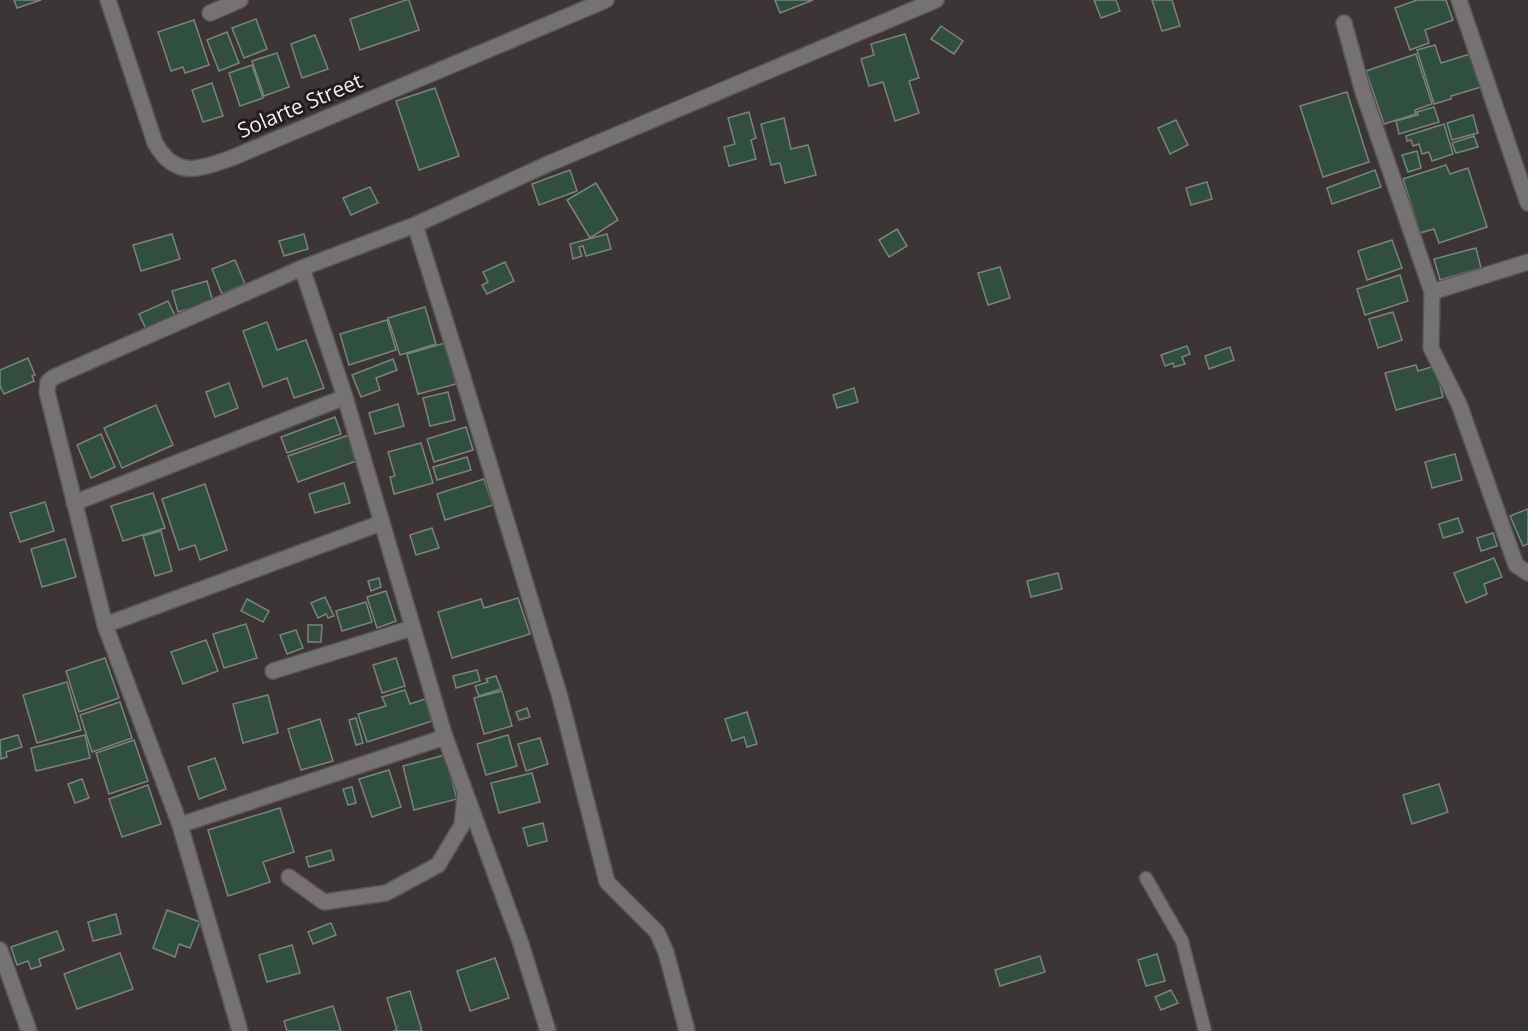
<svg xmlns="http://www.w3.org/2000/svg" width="1528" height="1031" font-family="'Open Sans',sans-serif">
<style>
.building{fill:#304f41;stroke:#7b827e;stroke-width:1.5}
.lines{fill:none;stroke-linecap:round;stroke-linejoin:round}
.lane-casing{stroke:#585354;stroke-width:15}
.street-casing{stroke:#585354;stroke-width:18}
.lane{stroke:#757272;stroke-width:12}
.street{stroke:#757272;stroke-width:15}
.labels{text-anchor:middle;stroke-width:6;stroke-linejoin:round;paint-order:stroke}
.street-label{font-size:21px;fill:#f3eeef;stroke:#201d1e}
</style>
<rect width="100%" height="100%" fill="#3b3536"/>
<g class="building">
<polygon points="14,0 41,0 17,8"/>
<polygon points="406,0 409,0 419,30 360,50 350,19"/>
<polygon points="775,0 813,0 780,13"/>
<polygon points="1094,0 1116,0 1120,11 1101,18"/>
<polygon points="1152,0 1172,0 1180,26 1162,31"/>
<polygon points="1417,0 1446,0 1453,20 1425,30 1429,43 1410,50 1395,8"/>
<polygon points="256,19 267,49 244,58 232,28"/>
<polygon points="194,20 209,65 185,73 183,67 171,71 158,32"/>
<polygon points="941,26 963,41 954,54 931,39"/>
<polygon points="227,32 239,63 219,71 207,40"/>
<polygon points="905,34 919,78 909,81 919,113 895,121 883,82 869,86 861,59 874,55 871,44"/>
<polygon points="315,35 328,69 302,78 291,44"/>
<polygon points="1435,45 1441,63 1470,54 1481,87 1451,96 1451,99 1434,104 1417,50"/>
<polygon points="277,53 289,87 264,96 252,61"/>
<polygon points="1416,54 1432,104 1415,110 1416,114 1384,124 1366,71"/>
<polygon points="252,65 263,98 240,106 229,73"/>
<polygon points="212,83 223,116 203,122 192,90"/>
<polygon points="435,88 459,156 419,170 396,101"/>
<polygon points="1347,92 1369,162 1323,177 1300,106"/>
<polygon points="1434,107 1439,122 1399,134 1396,121 1418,115 1417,112"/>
<polygon points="749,112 756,138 751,140 756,159 729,166 724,147 735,144 728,118"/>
<polygon points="1473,115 1478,133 1452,140 1447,123"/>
<polygon points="784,118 791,149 808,145 816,175 785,183 780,163 771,165 761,124"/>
<polygon points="1176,120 1188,145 1170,154 1158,128"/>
<polygon points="1444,124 1453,154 1432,161 1429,152 1422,154 1419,144 1413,146 1411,140 1407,141 1406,136"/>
<polygon points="1474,136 1478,147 1456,153 1452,143"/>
<polygon points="1417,151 1421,168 1408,172 1402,155"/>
<polygon points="1446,165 1450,174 1468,168 1487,227 1439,243 1434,229 1420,233 1403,179"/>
<polygon points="570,170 577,191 539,205 532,184"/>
<polygon points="1375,170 1381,187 1332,204 1327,188"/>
<polygon points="1207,182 1212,199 1191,205 1186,188"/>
<polygon points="596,183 618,220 590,238 567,200"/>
<polygon points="370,187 378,203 351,215 343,198"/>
<polygon points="897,229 907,246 889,257 879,240"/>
<polygon points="172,234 180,259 141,271 133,245"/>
<polygon points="304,234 308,249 284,256 279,241"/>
<polygon points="607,234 611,249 586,256 583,246 579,247 582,256 573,259 570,244"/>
<polygon points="1392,240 1402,268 1367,280 1358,251"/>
<polygon points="1476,248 1481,268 1440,280 1434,259"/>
<polygon points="235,260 245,284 222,294 212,269"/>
<polygon points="505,262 514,281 487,294 482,285 488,282 483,272"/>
<polygon points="1000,267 1010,298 988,305 978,273"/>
<polygon points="1400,275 1408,301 1365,315 1357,289"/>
<polygon points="207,281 213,302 178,312 172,291"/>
<polygon points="168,301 176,318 147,331 139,314"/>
<polygon points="425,307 436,344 400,355 388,318"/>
<polygon points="1393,312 1402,340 1378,348 1369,319"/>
<polygon points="387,320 396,350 349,365 340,334"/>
<polygon points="267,322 277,350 306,340 324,388 294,398 287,378 263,387 243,331"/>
<polygon points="445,343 456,384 418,394 407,354"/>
<polygon points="1187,346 1190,354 1182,357 1185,364 1174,367 1173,363 1165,366 1161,355"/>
<polygon points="1230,347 1234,360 1209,369 1205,356"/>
<polygon points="28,358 35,375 32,376 34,381 4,394 0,386 0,370"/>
<polygon points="393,359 397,370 376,378 380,390 361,397 352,375"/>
<polygon points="1416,365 1418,371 1435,366 1443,397 1396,410 1385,373"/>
<polygon points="229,383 238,408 215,417 206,392"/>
<polygon points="854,388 858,402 837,408 833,395"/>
<polygon points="448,392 455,420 430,426 423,398"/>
<polygon points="398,404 404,426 375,434 369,413"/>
<polygon points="156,405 173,445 122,468 104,428"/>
<polygon points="335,417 341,434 287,453 281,437"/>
<polygon points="466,427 473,450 434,462 427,439"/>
<polygon points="101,434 115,467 91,478 77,445"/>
<polygon points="349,435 358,451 353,453 356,461 298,482 288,456"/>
<polygon points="421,443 433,483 394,494 390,477 395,476 388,452"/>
<polygon points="1455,454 1462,480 1432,488 1425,462"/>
<polygon points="467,457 471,470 437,480 433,467"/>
<polygon points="484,479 493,505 445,520 437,494"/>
<polygon points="344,483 350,503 315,513 309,494"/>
<polygon points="205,484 227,550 200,560 195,545 179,550 162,499"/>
<polygon points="153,493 165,528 123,541 111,506"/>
<polygon points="45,502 54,531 20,542 10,513"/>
<polygon points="1528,509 1528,544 1523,546 1510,516"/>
<polygon points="1458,518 1463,532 1443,538 1439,524"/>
<polygon points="432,528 439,548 416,555 410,535"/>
<polygon points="161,531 172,571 155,576 143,536"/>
<polygon points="1493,533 1497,546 1481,551 1477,538"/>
<polygon points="65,539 76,577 42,587 31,549"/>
<polygon points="1494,558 1502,577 1484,584 1487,594 1466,603 1454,573"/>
<polygon points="1058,573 1062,589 1031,597 1027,581"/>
<polygon points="379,578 381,587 371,591 368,581"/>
<polygon points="386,591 396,621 377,628 367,597"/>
<polygon points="325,597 334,616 328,618 326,614 318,618 311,603"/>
<polygon points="518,598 530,634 452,658 438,612 481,599 484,608"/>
<polygon points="247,599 269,611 263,622 241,611"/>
<polygon points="366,602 372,622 342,631 336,611"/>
<polygon points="246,624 257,658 224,668 213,634"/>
<polygon points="308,625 322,625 321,642 308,642"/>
<polygon points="296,630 303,648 287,654 280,635"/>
<polygon points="206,640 218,671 183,684 171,652"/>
<polygon points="105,658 119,698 79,712 66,671"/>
<polygon points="396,658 405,686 382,693 373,665"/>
<polygon points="477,670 480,681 456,688 453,676"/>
<polygon points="496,676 501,689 479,696 475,686 488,682 486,679"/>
<polygon points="67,682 81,730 37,743 23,695"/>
<polygon points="405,690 410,704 425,699 432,721 367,742 358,714 386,706 382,697"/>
<polygon points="502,691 512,726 484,734 474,698"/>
<polygon points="268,695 278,733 243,743 233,704"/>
<polygon points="120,702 132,738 92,752 80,715"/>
<polygon points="527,708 530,717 519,720 516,712"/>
<polygon points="747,712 757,744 747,747 744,737 732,741 725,719"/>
<polygon points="356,718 363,743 356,745 349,720"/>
<polygon points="320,719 333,761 301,770 288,729"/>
<polygon points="18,735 22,747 6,752 7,757 1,759 0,740"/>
<polygon points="85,735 90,758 36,771 31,748"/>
<polygon points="508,735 517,766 486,775 477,744"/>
<polygon points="540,738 548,764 526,771 518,744"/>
<polygon points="134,740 148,781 109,794 96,753"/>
<polygon points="445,755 457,799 414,810 403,766"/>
<polygon points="215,758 226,789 199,799 188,767"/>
<polygon points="389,770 401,807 372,817 359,779"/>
<polygon points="532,773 540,802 499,813 491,783"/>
<polygon points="82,779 89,798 75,803 68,784"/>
<polygon points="1439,784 1448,812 1412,824 1403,795"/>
<polygon points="148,785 161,824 122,837 109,799"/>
<polygon points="352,787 356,803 348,805 343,789"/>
<polygon points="280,808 294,852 263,862 270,882 228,896 208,830"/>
<polygon points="543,823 547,841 528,846 523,828"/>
<polygon points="331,850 334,860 309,867 306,857"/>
<polygon points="167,910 200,922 190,948 179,944 175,957 153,948"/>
<polygon points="116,914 121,934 93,941 88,922"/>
<polygon points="331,923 336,935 313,944 308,932"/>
<polygon points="57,931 64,950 39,959 41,966 31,969 28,961 17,965 11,947"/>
<polygon points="292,945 300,973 267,982 259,955"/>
<polygon points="120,953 133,989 77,1009 64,974"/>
<polygon points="1157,954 1165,981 1146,986 1138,960"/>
<polygon points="1040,956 1045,972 1000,986 995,970"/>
<polygon points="495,958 509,998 470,1011 457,971"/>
<polygon points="1171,990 1178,1003 1161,1010 1155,997"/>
<polygon points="410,991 422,1031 393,1031 397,1030 387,998"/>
<polygon points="333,1006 341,1031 287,1031 284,1021"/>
</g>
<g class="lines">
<g class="lane-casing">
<polyline id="lane" points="1146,878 1182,941 1205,1031"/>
</g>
<g class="street-casing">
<g id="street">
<path d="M108,0L155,143C176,180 200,169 234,157L606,0"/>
<polyline points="1459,0 1528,203"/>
<polyline points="210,13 240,0"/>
<polyline points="1344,23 1363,92 1432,292 1431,348 1459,404 1516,565 1528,573"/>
<polyline points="415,225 460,368 560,697 607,882 657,932 666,952 687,1031"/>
<polyline points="1432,292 1528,262"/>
<polyline points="74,503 345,397"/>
<polyline points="105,625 381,523"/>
<polyline points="273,671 412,628"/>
<polyline points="180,825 445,737"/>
<polyline points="289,877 324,902 386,893 438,865 462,825 465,795"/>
<polyline points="0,950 29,1031"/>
<polyline points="240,1031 180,825 105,625 47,392 48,382 54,377 302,268"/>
<polyline points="548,1031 521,944 445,737 345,397 302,268 415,225 548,164 936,0"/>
</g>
</g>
<use href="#lane" class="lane"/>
<use href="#street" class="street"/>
</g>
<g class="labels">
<g class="street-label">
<text transform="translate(300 106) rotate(-23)" y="7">Solarte Street</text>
</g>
</g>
</svg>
